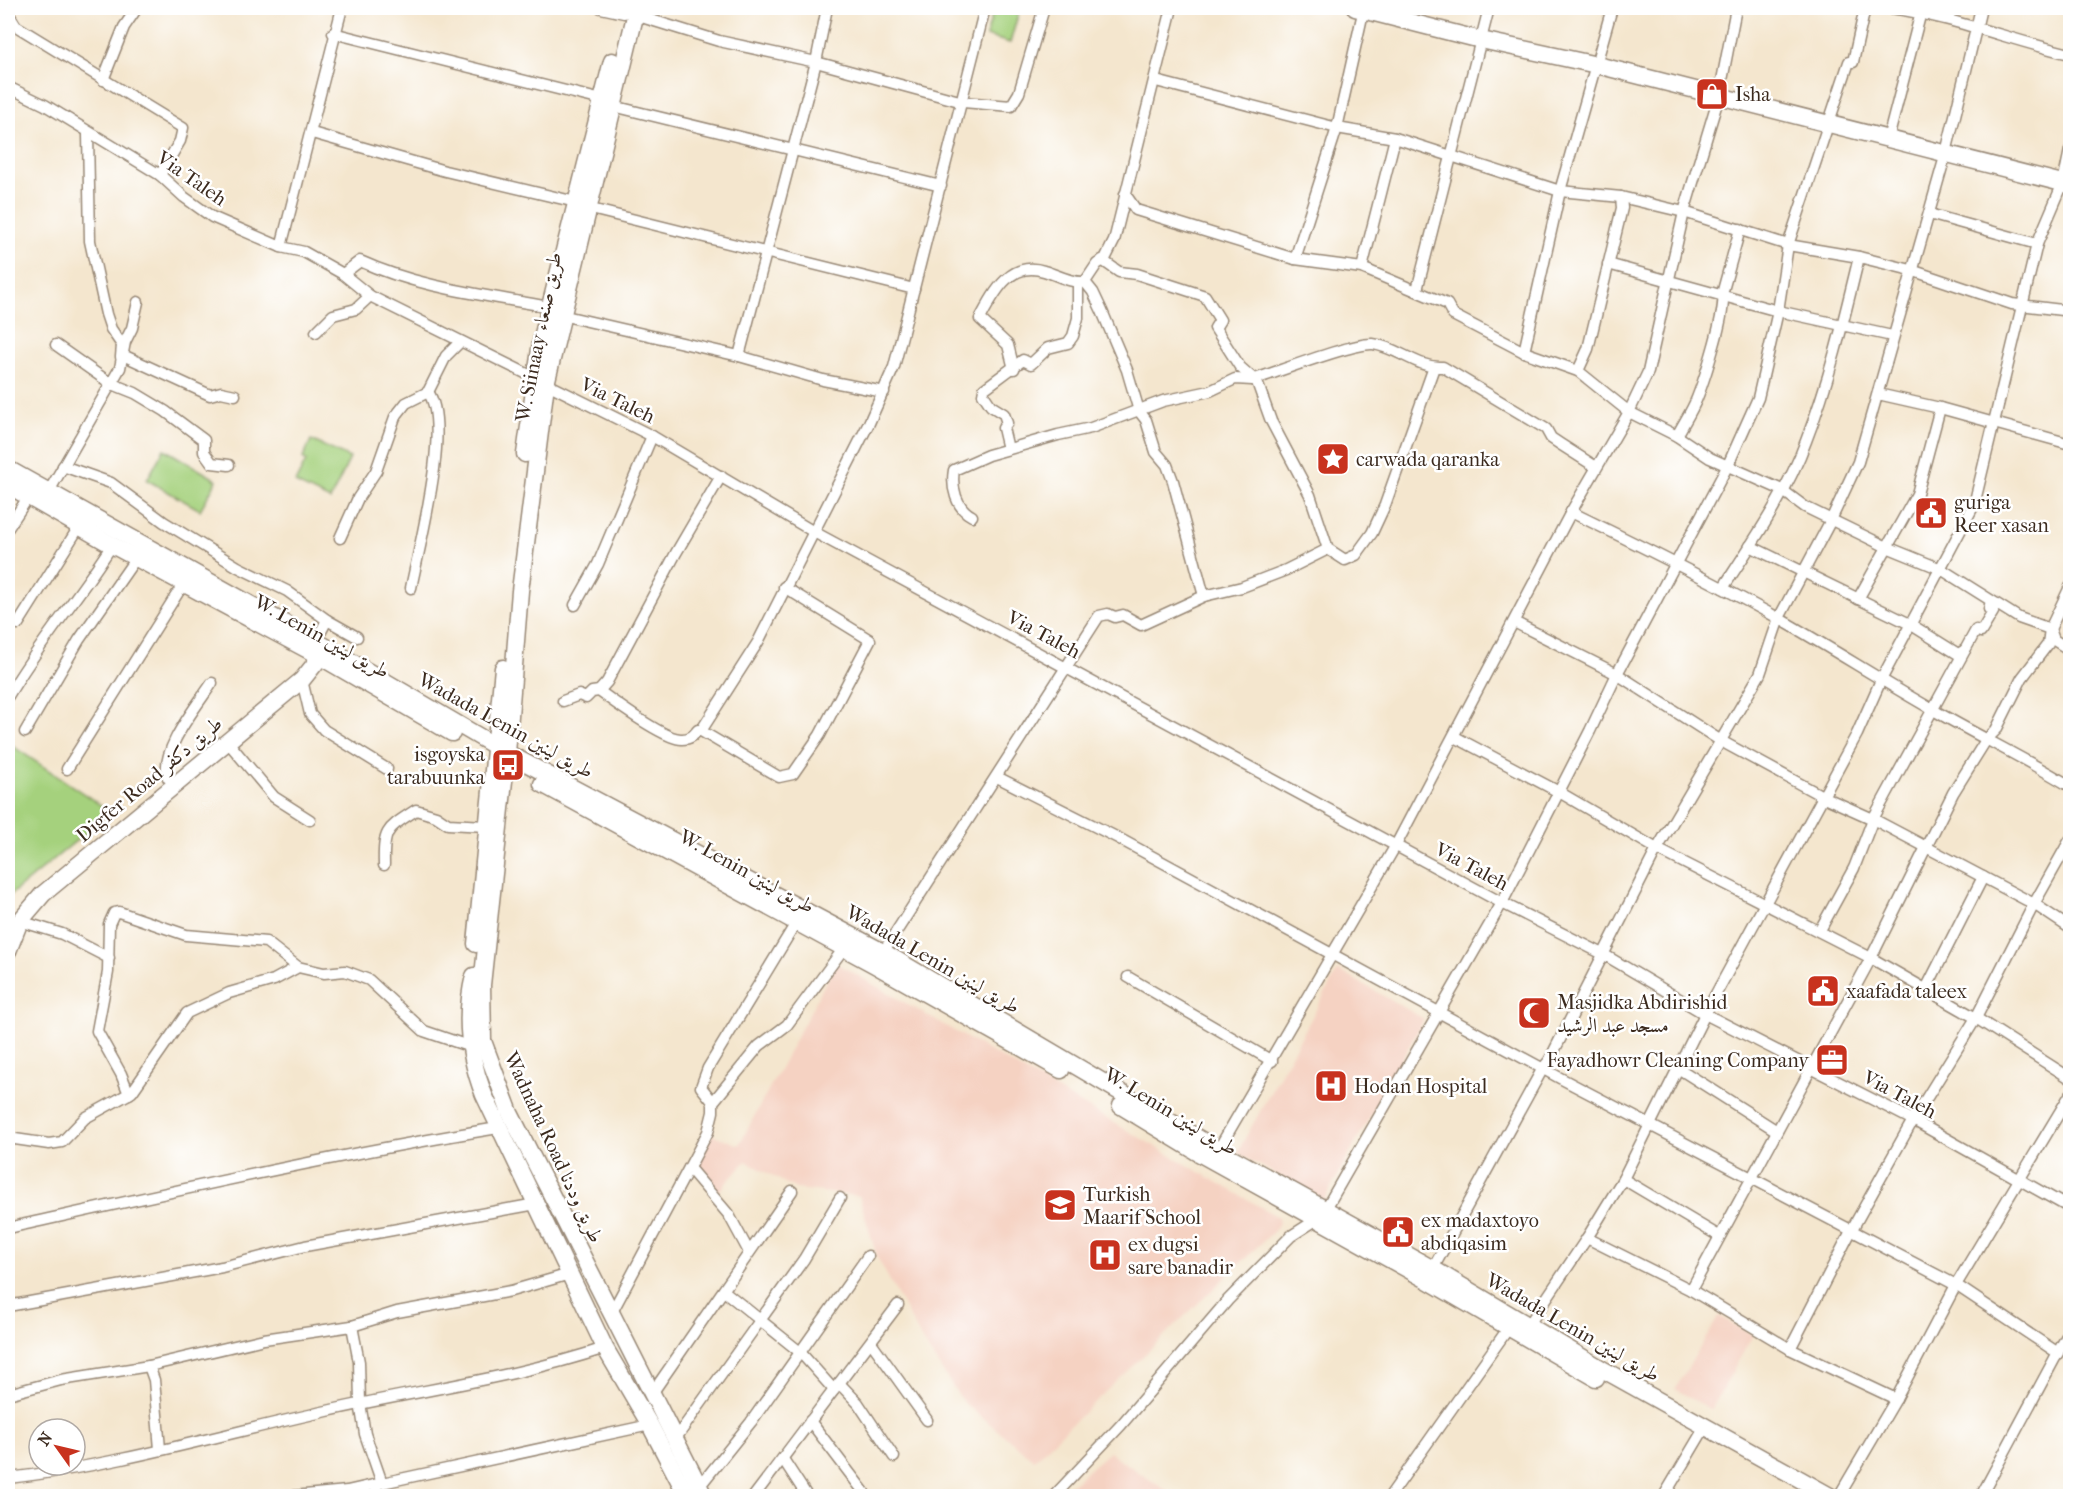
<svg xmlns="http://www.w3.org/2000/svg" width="2078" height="1504" font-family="'IM FELL French Canon',Amiri,serif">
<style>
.built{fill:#f5d2c2}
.green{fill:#a5d17d;stroke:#707e4e;stroke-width:1.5}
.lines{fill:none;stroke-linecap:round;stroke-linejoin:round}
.street-casing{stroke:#988876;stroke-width:13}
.secondary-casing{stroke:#988876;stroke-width:19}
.street{stroke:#fff;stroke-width:10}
.secondary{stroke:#fff;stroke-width:16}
.labels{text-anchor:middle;stroke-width:5;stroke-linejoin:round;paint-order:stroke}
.poi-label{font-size:20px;fill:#3b2a1e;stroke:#fff;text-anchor:start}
.street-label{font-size:20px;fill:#3b2a1e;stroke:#fff}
</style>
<rect width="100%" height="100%" fill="#fff"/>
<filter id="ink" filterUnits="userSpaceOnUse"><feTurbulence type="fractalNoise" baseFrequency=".0167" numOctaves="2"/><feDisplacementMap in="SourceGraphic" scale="12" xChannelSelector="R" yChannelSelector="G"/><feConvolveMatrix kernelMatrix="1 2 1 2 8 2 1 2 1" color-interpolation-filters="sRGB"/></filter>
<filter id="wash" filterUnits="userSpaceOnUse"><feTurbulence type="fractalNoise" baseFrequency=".008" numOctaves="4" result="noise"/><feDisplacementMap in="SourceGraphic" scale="24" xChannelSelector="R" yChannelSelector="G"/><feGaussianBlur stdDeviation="1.35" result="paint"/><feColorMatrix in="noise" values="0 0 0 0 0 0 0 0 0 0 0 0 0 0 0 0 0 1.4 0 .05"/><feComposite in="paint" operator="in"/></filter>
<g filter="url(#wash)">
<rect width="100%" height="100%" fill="#f4e6ce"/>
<g class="built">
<polygon points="836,963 1278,1217 1279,1224 1275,1230 1034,1460 963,1402 923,1342 877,1257 859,1196 796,1189 746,1161 718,1192 695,1168 711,1134 739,1145"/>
<polygon points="1338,970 1424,1019 1324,1200 1237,1153"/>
<polygon points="1719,1316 1753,1335 1711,1410 1675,1389"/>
<polygon points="1109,1452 1174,1496 1058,1496"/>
</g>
<g class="green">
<polygon points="994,8 1020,8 1010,43 986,36"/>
<polygon points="311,440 350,458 330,500 295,483 306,461 303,458"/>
<polygon points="164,449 217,480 200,510 147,480"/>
<polygon points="8,743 111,812 8,897"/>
</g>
</g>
<g filter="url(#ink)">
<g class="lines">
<g class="street-casing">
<g id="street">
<polyline points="601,8 624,13"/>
<path d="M1891,8C1953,17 2010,40 2070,54"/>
<polyline points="8,13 16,26 183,128 180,141 160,175"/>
<polyline points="635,15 719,41 816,62 963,102 1011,106 1019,93 1044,8"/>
<polyline points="333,33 602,100"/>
<polyline points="103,80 124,27 137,8"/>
<polyline points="1156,81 1337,128 1395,138 1560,191 1621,197 1684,212 1788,245 1859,257 1911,270 2012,304 2070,311"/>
<polyline points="8,87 45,105 160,175 184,197 212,217 281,247 304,252 343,274 370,296 652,436 814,532 1502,903 1603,954 1705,1014 1913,1120 2070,1208"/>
<polyline points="613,106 941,186"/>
<polyline points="312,133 445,171 576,202"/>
<polyline points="88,134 90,241 106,314 111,329 122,345 121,357 125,356 210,395 221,392 235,395"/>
<polyline points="1888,139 1922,8"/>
<polyline points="1125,194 1136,210 1295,259 1362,268 1447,304 1453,315 1524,352 1578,371 1629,412 1677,436 1710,458 1782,490 1805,507 1887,547 1941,569 2019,618 2050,629 2054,640 2070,650"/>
<polyline points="587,208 914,289"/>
<polyline points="1929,214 2037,244"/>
<polyline points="281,247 342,8"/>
<polyline points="1295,259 1337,128 1364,8"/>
<polyline points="1608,264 1778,311 1892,336"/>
<polyline points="1362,268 1395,138"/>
<path d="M343,274L360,261C419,288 486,295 549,307"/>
<polyline points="1085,282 1093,292 1102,311 1127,370 1139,411 1146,420 1156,452 1167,465 1173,481 1204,596"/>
<polyline points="1417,290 1489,8"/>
<polyline points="561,315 739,356 823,380 884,392"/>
<polyline points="316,332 333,315 356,309 370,296"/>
<polyline points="56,345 110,383 135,393 165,411 204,440 204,452 212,463 229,465"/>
<polyline points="1524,352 1560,191 1612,8"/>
<polyline points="739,356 816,62 827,8"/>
<path d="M1014,369L1008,345L980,319C994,293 1010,260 1044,271C1058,275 1070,283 1085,282L1097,264L1105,259L1114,241L1172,8"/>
<polyline points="1578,371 1588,349 1622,208 1621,197"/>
<polyline points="1878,394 1940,408 2070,444"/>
<path d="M1677,436C1683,424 1692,411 1697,398C1703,383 1729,304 1722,294L1740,229"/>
<polyline points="1008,449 1003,428 1007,423 1004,414 991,406 983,394 984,389 1023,360 1031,364 1048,348 1068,343 1073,336 1078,318 1078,282"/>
<polyline points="63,466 111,483 164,522 238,567 287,591 327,620 316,641"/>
<polyline points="48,493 120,368 125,342 132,328 138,302"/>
<path d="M1571,512C1641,546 1710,580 1778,618C1831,648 1882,681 1935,711C1980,737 2026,759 2070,786"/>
<path d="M972,516C956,508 951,487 954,470L988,455L1058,435L1091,428L1163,401L1210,391L1235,379L1252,380C1275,373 1354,342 1373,344C1397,347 1419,369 1443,367L1523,415L1546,429L1551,438L1560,444L1596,467"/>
<polyline points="8,528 29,496"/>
<polyline points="340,538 358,498 376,471 395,417 406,403 428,392 446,356 460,342"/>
<polyline points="1750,546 1910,624 1958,654 1965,650"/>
<polyline points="1328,549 1345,560 1356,555 1372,533 1385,505 1434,367"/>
<path d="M411,588C419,547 452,424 428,392"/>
<path d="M1723,588C1753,542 1787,493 1806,441C1829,382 1844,319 1859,257"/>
<polyline points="1858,599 1917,494 1940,408"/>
<polyline points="575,605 598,564 652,436"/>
<polyline points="327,620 357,637"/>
<polyline points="1514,622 1617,674 1721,741 1824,797 1873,819 2034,904 2070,928"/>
<polyline points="18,624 79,527"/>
<polyline points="302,680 310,714 324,730 387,769"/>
<path d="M599,691C614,702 666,740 682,739C690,739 693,736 698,730L701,731L758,642L869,423L894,367L985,8"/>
<path d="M8,696C39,643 79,597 112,545"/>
<polyline points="563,701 579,695 586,698 592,692 599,691 607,682 676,553 721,476"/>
<polyline points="701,731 779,777 793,774 820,735 870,640 784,587"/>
<polyline points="25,732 79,640 136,558"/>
<polyline points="1455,737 1559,792 1657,849 1871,958 1976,1018 2070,1078"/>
<polyline points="227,741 274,797 310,820"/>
<polyline points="67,769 184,583"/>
<polyline points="997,777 1118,838 1560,1078 1956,1285 2058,1353"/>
<path d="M168,778C159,751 197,706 212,683"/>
<path d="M384,865C383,829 387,829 416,810L436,816L448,824L486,826"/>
<polyline points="20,921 62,934 109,958"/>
<polyline points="1820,930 1854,868 1873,819 1976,630 1981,632 1993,612 1989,609 1991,601"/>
<polyline points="880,957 1099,616 1108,614 1115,617 1123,615 1141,625 1204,596 1242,587 1286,570 1328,549 1310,495 1271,421 1257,382 1240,367 1215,328 1220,320 1205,296 1137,274 1119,272 1102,260"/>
<polyline points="1128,977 1272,1061"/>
<polyline points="1925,991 1983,877"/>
<polyline points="1678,1068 1777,1131"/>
<polyline points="129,1094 121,1074 97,1031 108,972 109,924 114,913 119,912 186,935 266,942 298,967"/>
<polyline points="713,1102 701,1087 708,1068 796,923"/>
<polyline points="8,1138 49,1144 62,1142 85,1118 132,1092 187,1013 229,993 274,980 298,967 324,973 345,971 369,980 424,1031 471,1047"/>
<polyline points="1218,1150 1396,845 1571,512 1629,412 1648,372 1684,212 1719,96 1736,8"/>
<polyline points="689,1168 729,1215 749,1252"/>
<polyline points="1623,1179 1719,1236"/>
<path d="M8,1228C171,1192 333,1155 498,1128"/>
<polyline points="1587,1238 1691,1290 1790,1349 1896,1399"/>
<polyline points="1431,1272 1543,1068 1549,1061 1657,849 1760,674 1779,618 1831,520 1858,462 1946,153 1981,8"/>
<polyline points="1691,1290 1871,958 1953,793 1986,740 1996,730 2022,678 2048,644 2050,629 2070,587"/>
<polyline points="724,1291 800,1352 834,1390"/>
<polyline points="8,1306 222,1267 305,1246 536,1204"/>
<polyline points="611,1314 708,1132 713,1112 713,1102 759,1046 787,1025 844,948"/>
<polyline points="1526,1329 1587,1238 1623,1179 1705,1014 1857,734 1881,680 1974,505 2037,244 2063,183 2070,150"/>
<polyline points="871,1342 927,1420"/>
<polyline points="1790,1349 1851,1231 1913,1120 1976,1018 2034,904 2070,840"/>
<polyline points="149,1366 154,1380 160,1449"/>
<polyline points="839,1383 858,1403 894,1457"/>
<polyline points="653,1392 792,1191"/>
<polyline points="8,1394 61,1380 149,1366 264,1339 352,1326 397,1312 511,1291 570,1274"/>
<polyline points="810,1421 864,1492"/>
<polyline points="676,1438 804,1259 840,1198"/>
<polyline points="783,1459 807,1496"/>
<path d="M8,1478C115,1466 222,1434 327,1411C419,1390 515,1378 605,1348"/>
<polyline points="382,1483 650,1425"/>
<polyline points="375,1485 378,1496"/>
<polyline points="699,1487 751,1422 868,1256"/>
<polyline points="294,1496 347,1491 382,1483 365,1434 360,1403 359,1362 352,1326"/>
<polyline points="754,1496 898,1305"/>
<polyline points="1054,1496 1121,1425 1228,1300 1291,1236 1316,1220 1325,1210 1502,903 1590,731 1617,674 1728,465 1758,398 1778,311 1788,245 1849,62 1853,62 1865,8"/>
<polyline points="1390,1496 1512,1323"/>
<polyline points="1664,1496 1705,1427"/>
<polyline points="1839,1496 1896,1399 1956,1285 2070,1095"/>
<polyline points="1981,1496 2070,1330"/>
</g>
</g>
<g class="secondary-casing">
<g id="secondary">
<polyline points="637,8 546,384 520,591 507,753 482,985 483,1041 510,1113 704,1496"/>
<polyline points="1355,8 1481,40 1597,65 2070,185"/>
<polyline points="525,454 541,342 612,61"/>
<polyline points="8,469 316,641 507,753 883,952 1218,1150 1433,1269 1602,1369 1830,1496"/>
<polyline points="8,485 112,545 321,657 452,733"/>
<polyline points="542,784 875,965 1061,1070"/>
<polyline points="476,944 503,668"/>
<polyline points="8,951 20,921 43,894 302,680 326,650"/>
<path d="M474,976C464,1016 469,1057 484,1095L605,1348L650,1425L687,1496"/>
<polyline points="1121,1106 1195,1151 1427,1280 1596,1378"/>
</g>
</g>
<use href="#street" class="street"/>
<use href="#secondary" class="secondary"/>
</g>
</g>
<defs>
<g id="shop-square" transform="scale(1.725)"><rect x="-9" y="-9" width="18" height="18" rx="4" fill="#c8321e" stroke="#fff"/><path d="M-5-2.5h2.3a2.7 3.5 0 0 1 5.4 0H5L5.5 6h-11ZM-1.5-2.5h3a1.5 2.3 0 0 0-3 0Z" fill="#fff"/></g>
<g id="sight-square" transform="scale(1.725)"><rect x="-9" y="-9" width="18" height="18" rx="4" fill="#c8321e" stroke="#fff"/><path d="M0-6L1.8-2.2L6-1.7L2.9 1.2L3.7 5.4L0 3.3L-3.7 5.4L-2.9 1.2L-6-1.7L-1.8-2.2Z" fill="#fff"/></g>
<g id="civic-square" transform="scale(1.725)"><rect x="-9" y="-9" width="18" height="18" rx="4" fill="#c8321e" stroke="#fff"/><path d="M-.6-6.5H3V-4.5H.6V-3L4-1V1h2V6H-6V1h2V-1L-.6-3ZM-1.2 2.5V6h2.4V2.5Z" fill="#fff"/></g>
<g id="bus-square" transform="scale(1.725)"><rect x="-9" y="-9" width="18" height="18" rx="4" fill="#c8321e" stroke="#fff"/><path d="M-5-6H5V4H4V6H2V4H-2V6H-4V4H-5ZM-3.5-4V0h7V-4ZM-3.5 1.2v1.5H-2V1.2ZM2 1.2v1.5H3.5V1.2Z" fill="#fff"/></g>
<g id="mosque-square" transform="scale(1.725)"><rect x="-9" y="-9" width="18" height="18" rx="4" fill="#c8321e" stroke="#fff"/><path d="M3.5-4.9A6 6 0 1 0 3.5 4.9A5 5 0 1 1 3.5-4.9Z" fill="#fff"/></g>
<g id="office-square" transform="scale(1.725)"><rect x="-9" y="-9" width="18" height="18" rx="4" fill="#c8321e" stroke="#fff"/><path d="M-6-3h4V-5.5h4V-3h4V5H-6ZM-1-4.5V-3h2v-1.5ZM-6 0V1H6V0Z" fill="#fff"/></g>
<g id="hospital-square" transform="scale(1.725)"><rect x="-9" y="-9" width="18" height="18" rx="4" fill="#c8321e" stroke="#fff"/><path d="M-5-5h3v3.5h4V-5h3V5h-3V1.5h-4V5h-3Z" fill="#fff"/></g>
<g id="school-square" transform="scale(1.725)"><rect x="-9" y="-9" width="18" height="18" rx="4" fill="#c8321e" stroke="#fff"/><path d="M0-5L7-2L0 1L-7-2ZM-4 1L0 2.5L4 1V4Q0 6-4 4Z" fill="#fff"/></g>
</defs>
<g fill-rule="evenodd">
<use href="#shop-square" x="1712" y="94"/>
<use href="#sight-square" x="1333" y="459"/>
<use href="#civic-square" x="1931" y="513"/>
<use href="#bus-square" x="508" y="765"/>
<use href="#civic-square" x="1823" y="991"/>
<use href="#mosque-square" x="1534" y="1013"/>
<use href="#office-square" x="1832" y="1060"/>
<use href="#hospital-square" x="1331" y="1086"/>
<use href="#school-square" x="1060" y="1205"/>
<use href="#civic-square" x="1398" y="1232"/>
<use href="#hospital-square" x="1105" y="1255"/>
</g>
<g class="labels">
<g class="poi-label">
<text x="1735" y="101">Isha</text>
<text x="1356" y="466">carwada qaranka</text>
<text x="1954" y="509">guriga<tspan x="1954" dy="23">Reer xasan</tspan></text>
<text x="485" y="761" text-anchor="end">isgoyska<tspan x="485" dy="23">tarabuunka</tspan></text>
<text x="1846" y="998">xaafada taleex</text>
<text x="1557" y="1009">Masjidka Abdirishid<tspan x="1557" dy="23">مسجد عبد الرشيد</tspan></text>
<text x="1809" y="1067" text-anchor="end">Fayadhowr Cleaning Company</text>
<text x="1354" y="1093">Hodan Hospital</text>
<text x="1083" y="1201">Turkish<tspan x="1083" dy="23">Maarif School</tspan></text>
<text x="1421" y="1227">ex madaxtoyo<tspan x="1421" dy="23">abdiqasim</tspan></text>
<text x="1128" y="1251">ex dugsi<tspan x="1128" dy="23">sare banadir</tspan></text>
</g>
<g class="street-label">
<text transform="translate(192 178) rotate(35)" y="7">Via Taleh</text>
<text transform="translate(538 337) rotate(-79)" y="7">W. Siinaay طريق صنعاء</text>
<text transform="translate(618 400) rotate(26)" y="7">Via Taleh</text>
<text transform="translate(1044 634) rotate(28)" y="7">Via Taleh</text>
<text transform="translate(322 636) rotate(29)" y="7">W. Lenin طريق لينين</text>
<text transform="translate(506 725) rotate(29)" y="7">Wadada Lenin طريق لينين</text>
<text transform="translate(149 779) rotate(-40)" y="7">Digfer Road طريق دكفر</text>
<text transform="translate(1472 866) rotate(28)" y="7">Via Taleh</text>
<text transform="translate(747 871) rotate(29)" y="7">W. Lenin طريق لينين</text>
<text transform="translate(933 959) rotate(30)" y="7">Wadada Lenin طريق لينين</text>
<text transform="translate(1900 1094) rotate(28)" y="7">Via Taleh</text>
<text transform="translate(1171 1111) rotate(31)" y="7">W. Lenin طريق لينين</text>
<text transform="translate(554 1147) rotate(65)" y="7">Wadnaha Road طريق وددنا</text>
<text transform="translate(1573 1327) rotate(30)" y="7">Wadada Lenin طريق لينين</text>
</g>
</g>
<rect width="2078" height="1504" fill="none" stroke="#fff" stroke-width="30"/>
<g transform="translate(57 1447) rotate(304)"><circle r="28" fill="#ffffff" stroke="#b1aaa5" stroke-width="1.5"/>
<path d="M0-4.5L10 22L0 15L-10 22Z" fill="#c8321e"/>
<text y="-9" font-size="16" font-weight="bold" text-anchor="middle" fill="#3b2a1e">N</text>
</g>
</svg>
